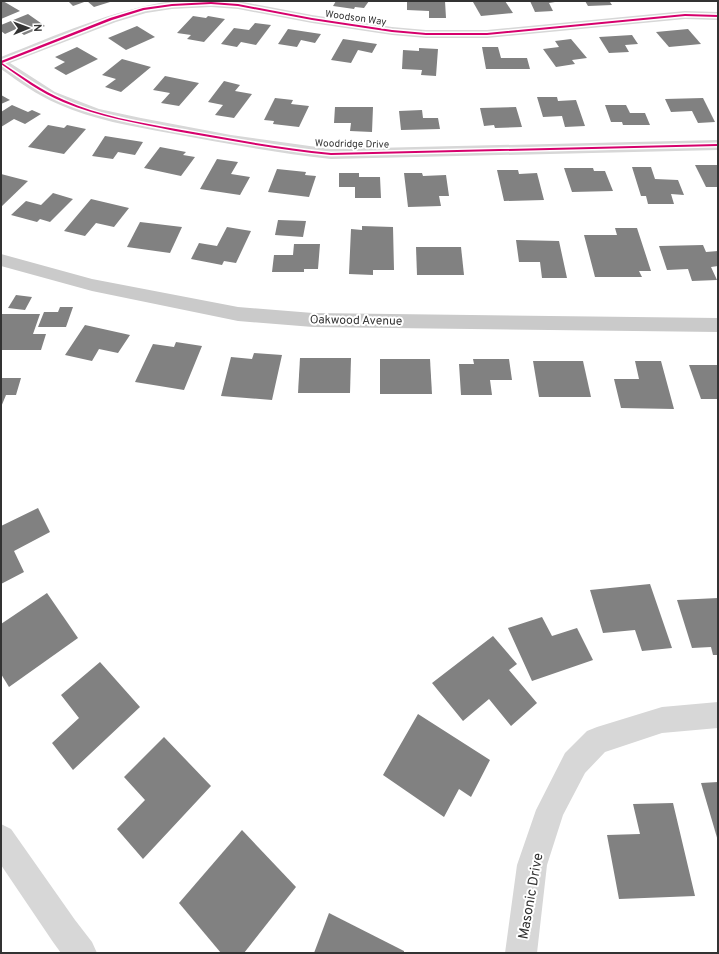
<svg xmlns="http://www.w3.org/2000/svg" width="719" height="954" font-family="Overpass,sans-serif">
<style>
.building{fill:#818181}
.lines{fill:none;stroke-linecap:round;stroke-linejoin:round}
.minor{fill:#d7d7d7;fill-rule:evenodd}
.major{fill:#cacaca;fill-rule:evenodd}
.cycleway-casing{stroke:#fff;stroke-width:3}
.cycleway{fill:#d6006c;fill-rule:evenodd}
.labels{text-anchor:middle;stroke-width:4;stroke-linejoin:round;paint-order:stroke}
.far-street-label{font-size:10px;fill:#333;stroke:#fff}
.street-label{font-size:12px;fill:#333;stroke:#fff}
.near-street-label{font-size:14px;fill:#333;stroke:#fff}
</style>
<rect width="100%" height="100%" fill="#fff"/>
<g class="building">
<polygon points="1,1 3,1 20,11 1,19"/>
<polygon points="68,1 87,1 73,6"/>
<polygon points="87,1 108,1 110,2 94,7"/>
<polygon points="336,1 369,1 364,8 355,7 354,9 333,6"/>
<polygon points="407,1 445,1 446,18 429,18 429,11 407,10"/>
<polygon points="487,1 505,1 513,13 481,16 473,2"/>
<polygon points="530,1 555,1 555,2 549,3 553,11 535,12"/>
<polygon points="585,1 615,1 615,2 610,2 612,5 588,6"/>
<polygon points="28,14 45,26 24,35 16,29 5,34 1,31 1,25"/>
<polygon points="193,16 206,18 208,16 225,19 204,42 187,39 191,35 177,33"/>
<polygon points="255,23 271,25 256,45 241,42 237,47 221,44 234,28 249,30"/>
<polygon points="137,26 155,37 126,50 108,38"/>
<polygon points="288,29 321,34 315,43 301,40 297,47 278,44"/>
<polygon points="688,29 701,44 669,47 656,32"/>
<polygon points="632,35 638,44 625,45 629,52 609,53 599,37"/>
<polygon points="343,39 377,44 372,53 358,50 351,63 331,60"/>
<polygon points="571,39 587,58 572,60 575,64 556,67 543,49 559,47 555,41"/>
<polygon points="77,47 98,59 66,75 54,68 65,62 55,57"/>
<polygon points="482,47 498,47 501,58 527,58 530,69 486,69"/>
<polygon points="419,48 438,49 436,76 421,75 422,70 402,69 403,50 419,51"/>
<polygon points="122,59 151,67 121,92 105,87 116,79 102,75"/>
<polygon points="165,76 199,83 179,106 161,103 170,93 153,90"/>
<polygon points="224,81 240,85 235,91 252,94 234,118 215,115 223,105 208,102"/>
<polygon points="1,95 10,100 1,104"/>
<polygon points="537,97 557,97 558,101 576,100 585,126 565,127 562,116 543,117"/>
<polygon points="275,98 293,100 291,104 309,106 299,127 273,124 274,121 264,120"/>
<polygon points="703,98 715,122 698,123 692,111 671,112 665,99"/>
<polygon points="12,105 28,112 32,110 41,114 25,124 14,119 1,127 1,112"/>
<polygon points="605,105 626,105 630,113 645,113 650,125 623,125 622,122 611,122"/>
<polygon points="335,107 373,107 372,132 350,131 351,123 334,123"/>
<polygon points="516,107 522,127 495,128 494,125 484,126 480,108"/>
<polygon points="422,110 423,118 438,118 440,129 401,130 399,111"/>
<polygon points="48,125 64,128 67,125 86,129 64,154 28,147"/>
<polygon points="105,136 143,142 135,155 118,152 113,159 92,156"/>
<polygon points="160,147 186,152 183,155 195,157 181,176 144,168"/>
<polygon points="217,159 238,162 231,174 250,177 240,195 200,189"/>
<polygon points="695,165 718,165 718,187 706,187"/>
<polygon points="632,167 651,167 655,179 678,180 684,195 671,194 674,204 648,204 646,196 641,196"/>
<polygon points="564,168 593,168 594,171 605,171 613,191 572,192"/>
<polygon points="277,169 306,172 305,175 316,176 309,197 268,192"/>
<polygon points="497,170 518,170 519,174 537,173 544,200 504,201"/>
<polygon points="339,173 359,173 359,177 380,177 381,198 355,198 355,187 339,187"/>
<polygon points="404,173 422,173 423,176 446,175 449,196 439,196 441,206 408,207"/>
<polygon points="1,174 28,181 1,207"/>
<polygon points="53,193 73,199 50,222 40,219 37,222 11,215 26,201 41,205"/>
<polygon points="91,199 129,208 114,227 96,223 85,236 64,231"/>
<polygon points="278,220 306,221 303,237 275,235"/>
<polygon points="140,222 182,227 170,253 127,247"/>
<polygon points="362,226 393,227 394,270 373,270 373,275 349,274 351,229 362,230"/>
<polygon points="227,227 251,231 236,263 224,261 222,265 191,259 199,243 217,246"/>
<polygon points="615,228 637,228 651,271 639,271 642,277 595,277 584,235 617,235"/>
<polygon points="516,240 559,241 567,278 542,278 540,262 519,262"/>
<polygon points="294,244 320,244 318,269 304,269 304,272 272,272 274,255 293,255"/>
<polygon points="703,245 706,252 718,251 718,266 711,267 717,280 692,281 688,269 667,270 659,246"/>
<polygon points="416,247 461,247 464,275 417,275"/>
<polygon points="16,295 32,297 25,310 8,308"/>
<polygon points="60,307 73,307 66,327 38,327 44,312 58,312"/>
<polygon points="1,314 40,314 33,334 46,334 41,350 1,350"/>
<polygon points="85,325 130,335 118,353 99,349 92,361 65,355"/>
<polygon points="176,342 202,346 184,390 135,382 153,344 174,347"/>
<polygon points="254,353 282,355 272,400 221,396 231,357 252,359"/>
<polygon points="300,358 351,358 350,393 298,393"/>
<polygon points="380,359 430,359 432,394 380,394"/>
<polygon points="473,359 509,359 512,380 490,380 492,395 461,395 459,364 474,364"/>
<polygon points="533,361 583,361 591,397 539,397"/>
<polygon points="635,361 661,361 674,409 621,408 614,379 639,379"/>
<polygon points="689,365 718,365 718,399 701,399"/>
<polygon points="1,378 21,378 16,395 6,395 1,407"/>
<polygon points="38,508 50,532 14,551 24,572 1,584 1,526"/>
<polygon points="650,584 672,648 642,651 635,630 603,633 590,590"/>
<polygon points="47,593 78,638 9,687 1,674 1,624"/>
<polygon points="718,598 718,655 713,655 711,647 692,648 677,600"/>
<polygon points="542,617 552,636 577,628 593,660 532,681 508,628"/>
<polygon points="493,636 517,664 509,670 537,703 511,726 489,699 463,721 432,683"/>
<polygon points="100,662 140,707 73,770 52,743 79,718 61,695"/>
<polygon points="418,714 490,760 471,797 459,789 444,817 383,775"/>
<polygon points="164,737 211,786 143,859 117,829 145,800 124,777"/>
<polygon points="718,782 718,841 701,783"/>
<polygon points="673,803 695,896 619,899 607,835 640,834 633,804"/>
<polygon points="242,830 296,887 244,953 221,953 179,903"/>
<polygon points="329,913 404,951 404,953 314,953"/>
</g>
<g class="lines">
<g class="minor">
<path d="M172,1H238L312,15L392,27L426,30H487L685,11L718,12V20L685,19L487,38H426L392,35L312,23L238,9L211,7L172,9L146,13L116,22L10,63L55,92L99,109L141,118L231,135L331,149L718,140V150L331,159C277,153 223,143 169,133C132,126 93,120 58,104C37,95 19,82 1,69V57C57,35 112,10 172,1Z"/>
<polygon points="718,702 718,728 662,733 605,752 585,773 563,815 547,865 537,953 505,953 517,865 536,810 565,753 587,731 597,727 662,707"/>
<polygon points="1,824 11,829 75,920 92,942 97,953 61,953 53,942 1,865"/>
</g>
<polygon class="major" points="1,254 92,279 238,307 313,313 718,318 718,332 313,327 238,321 92,291 1,266"/>
<g class="cycleway-casing">
<path id="cycleway" d="M211,2L238,4L312,18L392,30L426,33H487L685,14L718,15V17L685,16L487,35H426L392,32L312,20L238,6L211,4L172,6L144,10L112,20L2,63C22,76 42,91 64,100C99,116 138,122 176,129C227,138 279,148 331,153L718,144V146L331,155C279,150 227,140 175,131C137,123 99,117 63,102C41,93 21,78 1,64V61L110,18L143,8L172,4Z"/>
</g>
<use href="#cycleway" class="cycleway"/>
</g>
<g class="labels">
<g class="far-street-label">
<text transform="translate(356 17) rotate(8)" y="4">Woodson Way</text>
<text transform="translate(352 143) rotate(1)" y="4">Woodridge Drive</text>
</g>
<g class="street-label">
<text transform="translate(356 320) rotate(1)" y="4">Oakwood Avenue</text>
</g>
<g class="near-street-label">
<text transform="translate(530 896) rotate(-80)" y="5">Masonic Drive</text>
</g>
</g>
<rect width="719" height="954" fill="none" stroke="#333333" stroke-width="4"/>
<g transform="translate(28 28) rotate(89)" stroke="#ffffff" stroke-width="3" paint-order="stroke">
<path d="M0-3L7 15L0 10L-7 15Z" fill="#333333"/>
<text y="-6" font-size="11" font-weight="bold" text-anchor="middle" fill="#333333">N</text>
</g>
</svg>
